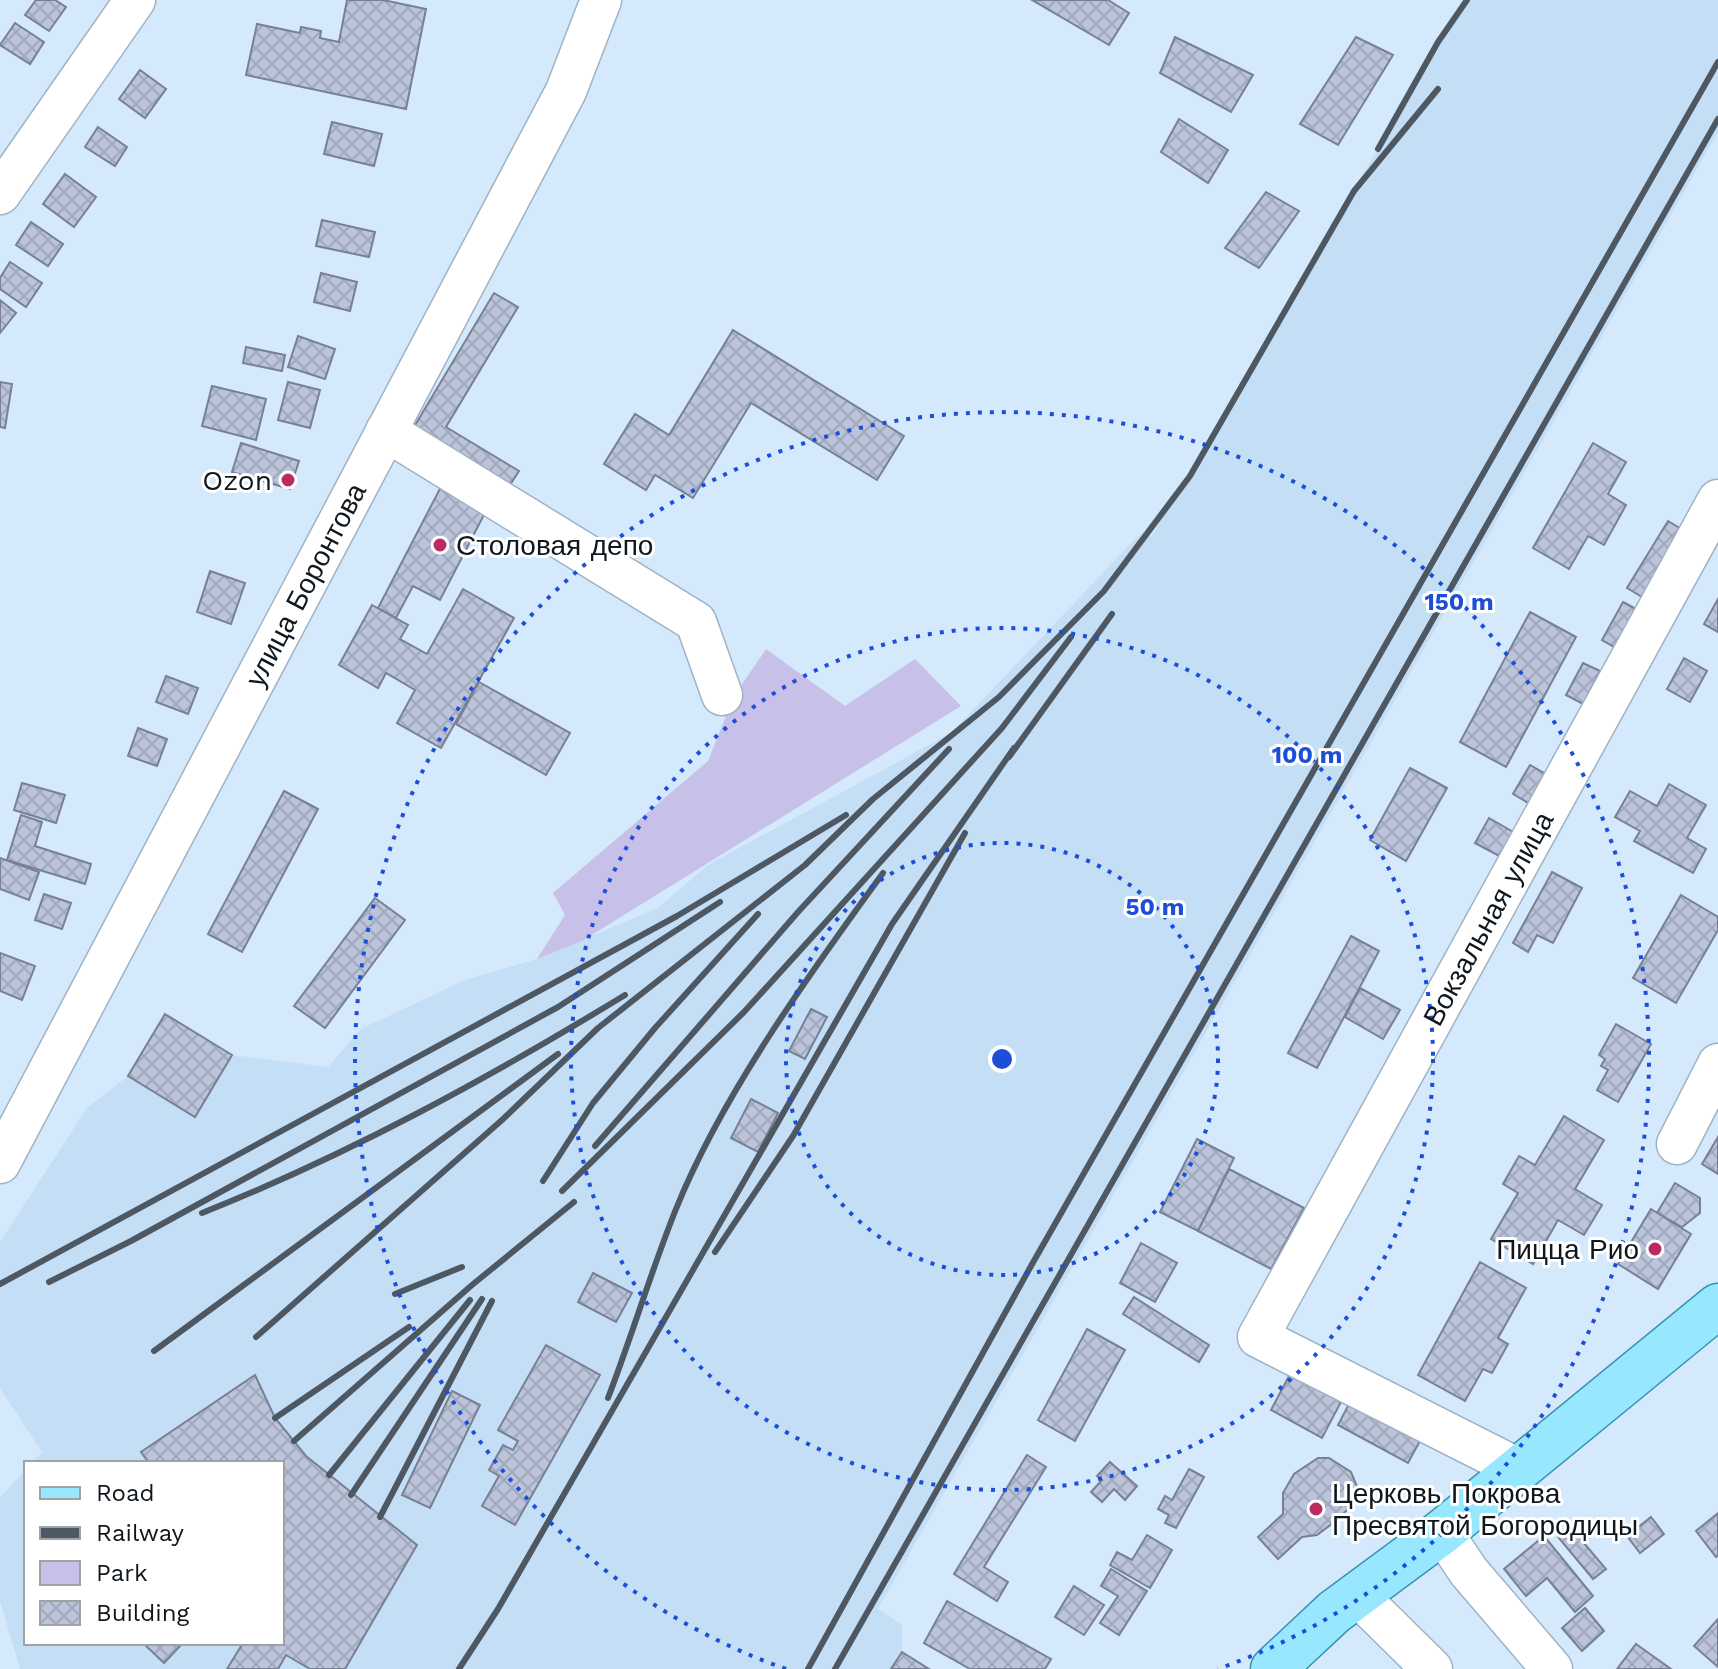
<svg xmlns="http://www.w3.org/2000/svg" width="1718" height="1669" font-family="'Work Sans',sans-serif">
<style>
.built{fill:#c4def5}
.green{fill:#c7c1e9}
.building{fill:url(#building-cross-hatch);stroke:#788095;stroke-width:2}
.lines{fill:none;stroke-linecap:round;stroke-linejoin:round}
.minor-casing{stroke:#9fb3c4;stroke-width:43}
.major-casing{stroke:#3a93b0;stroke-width:47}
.minor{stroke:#fff;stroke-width:40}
.major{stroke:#97e7ff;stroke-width:44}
.rail{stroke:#4d5862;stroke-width:6}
.ring{fill:none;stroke:#1d4ed8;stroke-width:4;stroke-dasharray:4 8}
.poi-dot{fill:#b92c62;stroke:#fff;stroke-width:3}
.labels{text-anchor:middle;stroke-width:6;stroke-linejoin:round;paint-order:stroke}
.poi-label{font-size:28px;fill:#0f161c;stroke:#fff;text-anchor:end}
.street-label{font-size:28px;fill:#0f161c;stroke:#fff}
.centre{fill:#1d4ed8;stroke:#fff;stroke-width:4}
.ring-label{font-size:24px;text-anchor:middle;font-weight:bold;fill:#1d4ed8;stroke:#fff;stroke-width:6;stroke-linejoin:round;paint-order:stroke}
</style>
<defs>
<pattern id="building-cross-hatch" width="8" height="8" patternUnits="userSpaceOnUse" patternTransform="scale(2)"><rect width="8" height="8" fill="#bbc4da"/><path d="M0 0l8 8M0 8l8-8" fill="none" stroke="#a0a8ba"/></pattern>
</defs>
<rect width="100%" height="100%" fill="#d4e9fb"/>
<polygon class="built" points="1465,0 1718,0 1718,132 878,1609 902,1625 902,1652 893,1669 20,1669 0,1601 0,1498 26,1469 26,1643 282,1643 282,1463 32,1463 42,1452 0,1388 0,1242 87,1108 128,1076 195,1117 232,1055 328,1067 361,1029 465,980 537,959 658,908 708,865 951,733 1135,539 1144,532 1151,537"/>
<polygon class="green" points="766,649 845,706 915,659 961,706 582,941 537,959 565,915 553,893 708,761 734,696"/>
<g class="building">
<polygon points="36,0 55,0 66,7 49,31 25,15"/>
<polygon points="347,0 383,0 426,9 406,109 246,75 257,24 300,33 301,27 321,31 320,38 339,42"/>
<polygon points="1032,0 1108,0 1129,13 1109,45"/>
<polygon points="15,23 44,42 30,64 0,45"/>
<polygon points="1175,37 1253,75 1231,112 1160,73"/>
<polygon points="1356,37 1393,55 1338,145 1300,124"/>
<polygon points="140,70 166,89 145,118 119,99"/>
<polygon points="1179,119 1228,150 1208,183 1161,152"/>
<polygon points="332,122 382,134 374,166 324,154"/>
<polygon points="98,127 127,147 115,166 85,147"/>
<polygon points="65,174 96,197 74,227 43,204"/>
<polygon points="1266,192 1299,211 1259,268 1225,248"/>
<polygon points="322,220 375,232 369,257 316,246"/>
<polygon points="31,222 63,244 48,266 16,245"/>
<polygon points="10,262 42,283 26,307 0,289 0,278"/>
<polygon points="321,273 357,282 350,311 314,302"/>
<polygon points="494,293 518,307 446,427 519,471 510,485 414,427"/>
<polygon points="0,300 16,313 0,333"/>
<polygon points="733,330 904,436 877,480 751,403 693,498 655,475 646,490 604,464 635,414 669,435"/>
<polygon points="298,336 335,349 325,379 288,367"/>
<polygon points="246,347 285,355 282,371 243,363"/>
<polygon points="0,382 12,384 5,428 0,427"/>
<polygon points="288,382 320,390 310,428 278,420"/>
<polygon points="212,386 266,399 256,440 202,426"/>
<polygon points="241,443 299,461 290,489 232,472"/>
<polygon points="1593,443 1626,462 1608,494 1626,505 1604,545 1588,536 1569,569 1533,548"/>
<polygon points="444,481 489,505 440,600 413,586 396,618 378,608"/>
<polygon points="1668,521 1688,533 1647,600 1627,588"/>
<polygon points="210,571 245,583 231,624 197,612"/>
<polygon points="463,589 514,618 441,748 397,723 415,690 386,673 378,688 339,665 372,605 408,625 400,639 427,654"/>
<polygon points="1718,599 1718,632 1704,624"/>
<polygon points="1623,602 1645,614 1623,652 1602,640"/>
<polygon points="1530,612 1576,637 1506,767 1460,742"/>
<polygon points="1684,658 1707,671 1690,702 1667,689"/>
<polygon points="1583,663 1600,671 1583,704 1566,695"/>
<polygon points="166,676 198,688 188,714 156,702"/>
<polygon points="479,682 570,733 546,775 456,724"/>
<polygon points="138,728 167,739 157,766 128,756"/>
<polygon points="1530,765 1551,777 1535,807 1513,794"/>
<polygon points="1410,768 1447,788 1406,861 1370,840"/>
<polygon points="22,783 65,795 56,823 14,810"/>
<polygon points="1669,784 1706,805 1687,838 1706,849 1693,873 1634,841 1640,831 1615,817 1630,791 1657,806"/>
<polygon points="284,791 318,809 242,952 208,934"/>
<polygon points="21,815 42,822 35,846 91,864 85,884 7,860"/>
<polygon points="1489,818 1515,833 1501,857 1475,843"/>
<polygon points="0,858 39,872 29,900 0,889"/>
<polygon points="1552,872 1582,888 1553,943 1537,935 1528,952 1513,943"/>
<polygon points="44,894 71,903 62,929 35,920"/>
<polygon points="1681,895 1718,917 1718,930 1676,1003 1633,978"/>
<polygon points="375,898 405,920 325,1028 294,1006"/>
<polygon points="1351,936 1379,951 1317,1068 1288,1053"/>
<polygon points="0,953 35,966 22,1000 0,991"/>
<polygon points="1360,988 1400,1010 1383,1039 1345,1017"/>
<polygon points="811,1009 827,1017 805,1059 789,1051"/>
<polygon points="165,1014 232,1055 195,1117 128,1076"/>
<polygon points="1616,1024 1651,1044 1618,1102 1597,1090 1608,1070 1601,1066 1605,1059 1599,1055"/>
<polygon points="751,1099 778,1113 758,1152 731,1138"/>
<polygon points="1564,1116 1604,1140 1575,1189 1602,1205 1584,1235 1558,1220 1533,1264 1491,1239 1518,1193 1503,1184 1519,1156 1535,1165"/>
<polygon points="1718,1137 1718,1174 1702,1164"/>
<polygon points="1197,1139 1234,1158 1198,1231 1160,1212"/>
<polygon points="1229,1169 1304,1208 1271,1269 1198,1231"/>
<polygon points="1675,1183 1700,1198 1700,1213 1682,1227 1657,1213"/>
<polygon points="1651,1209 1691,1234 1658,1289 1618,1264"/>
<polygon points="1141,1243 1177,1263 1155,1302 1120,1283"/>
<polygon points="1480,1262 1526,1288 1498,1338 1508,1344 1492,1373 1483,1369 1465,1401 1418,1375"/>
<polygon points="593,1273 632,1293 616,1322 578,1302"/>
<polygon points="1134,1297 1209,1345 1199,1362 1123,1314"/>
<polygon points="1087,1329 1125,1350 1075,1441 1038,1420"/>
<polygon points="546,1345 600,1375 515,1525 482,1506 499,1476 489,1470 503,1445 513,1450 518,1441 498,1430"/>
<polygon points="1291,1372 1342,1400 1322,1438 1271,1410"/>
<polygon points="255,1375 275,1418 306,1456 417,1545 345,1669 310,1669 286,1655 278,1669 227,1669 243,1643 282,1643 282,1463 149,1463 141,1452"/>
<polygon points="452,1391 480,1405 430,1508 402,1495"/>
<polygon points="1349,1404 1420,1441 1408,1463 1338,1425"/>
<polygon points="1027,1455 1046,1467 984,1567 1008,1582 997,1601 954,1574"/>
<polygon points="1318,1458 1329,1458 1351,1472 1358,1489 1354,1503 1337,1520 1317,1535 1302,1537 1278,1559 1258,1537 1283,1514 1283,1493 1294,1474"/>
<polygon points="1110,1462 1137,1486 1125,1500 1114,1489 1102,1502 1091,1492 1102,1480 1097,1476"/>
<polygon points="1189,1469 1204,1477 1176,1528 1165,1523 1169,1515 1158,1509 1165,1496 1172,1500"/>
<polygon points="1718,1513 1718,1555 1716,1557 1696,1531"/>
<polygon points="1651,1517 1664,1534 1640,1553 1627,1536"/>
<polygon points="1580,1519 1592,1534 1583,1542 1606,1569 1593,1579 1558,1537"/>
<polygon points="1147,1535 1172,1550 1150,1588 1110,1565 1117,1552 1132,1560"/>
<polygon points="1544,1536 1593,1596 1575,1612 1547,1578 1526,1596 1504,1569"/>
<polygon points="1111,1569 1147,1591 1119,1635 1100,1623 1118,1596 1101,1586"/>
<polygon points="1074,1586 1104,1605 1084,1635 1055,1617"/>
<polygon points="947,1601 1051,1659 1045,1669 970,1669 924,1643"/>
<polygon points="1585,1608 1604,1631 1582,1651 1562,1628"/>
<polygon points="1718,1619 1718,1667 1694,1646"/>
<polygon points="143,1643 183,1643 164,1663"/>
<polygon points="1636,1644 1671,1669 1617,1669"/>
<polygon points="902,1652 929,1669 891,1669"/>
</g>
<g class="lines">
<g class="minor-casing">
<g id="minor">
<polyline points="0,194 135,0"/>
<polyline points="386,431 696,622 722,695"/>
<polyline points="1677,1144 1718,1064"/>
<path id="s1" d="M0,1163L566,91L601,0"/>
<path id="s2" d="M1519,1469L1258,1337L1718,500"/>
<polyline points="1442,1532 1469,1572 1552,1669"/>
<polyline points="1357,1595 1432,1669"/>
</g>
</g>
<g class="major-casing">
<polyline id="major" points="1273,1669 1334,1612 1442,1532 1718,1306"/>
</g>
<use href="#minor" class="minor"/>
<use href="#major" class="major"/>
<g class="rail">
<polyline points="1378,149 1438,42 1467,0"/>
<polyline points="1009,757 1112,614"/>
<polyline points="595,1146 798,912 949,749"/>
<polyline points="543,1181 593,1103 655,1028 758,914"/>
<polyline points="562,1191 744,1012 1002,728 1071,637"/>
<path d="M202,1213C350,1154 489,1078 625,995"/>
<polyline points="715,1252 793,1136 965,833"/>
<polyline points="49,1282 131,1241 558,1007 720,902"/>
<polyline points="0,1284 677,916 846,815"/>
<polyline points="395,1294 462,1267"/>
<polyline points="256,1337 502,1120 598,1028 805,865 873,799 999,697 1104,591 1190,476 1354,191 1438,89"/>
<polyline points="154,1351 558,1054"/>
<path d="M608,1398C632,1336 651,1271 676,1209C722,1095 810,973 883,873"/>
<polyline points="275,1418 409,1327"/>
<polyline points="294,1441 472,1285 574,1202"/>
<polyline points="329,1475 470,1300"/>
<polyline points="351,1495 482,1299"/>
<polyline points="380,1517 492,1301"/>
<polyline points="459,1669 498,1609 892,924 1014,748"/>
<polyline points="808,1669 1031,1266 1718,62"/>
<polyline points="835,1669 1718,119"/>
</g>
</g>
<g class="ring">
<circle cx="1002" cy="1059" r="216"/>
<circle cx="1002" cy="1059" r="431"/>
<path d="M786 1669A647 647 0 1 1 1218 1669"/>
</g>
<g class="poi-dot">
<circle cx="288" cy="480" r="8"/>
<circle cx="440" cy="545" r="8"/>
<circle cx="1655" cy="1249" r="8"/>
<circle cx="1316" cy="1509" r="8"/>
</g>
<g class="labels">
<g class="poi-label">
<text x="272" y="490">Ozon</text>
<text x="456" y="555" text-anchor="start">Столовая депо</text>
<text x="1639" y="1259">Пицца Рио</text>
<text x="1332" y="1503" text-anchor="start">Церковь Покрова<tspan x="1332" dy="32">Пресвятой Богородицы</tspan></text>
</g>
<g class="street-label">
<text dy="10" stroke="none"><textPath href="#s1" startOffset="654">улица Боронтова</textPath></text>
<text dy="10" stroke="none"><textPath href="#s2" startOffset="770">Вокзальная улица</textPath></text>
</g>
</g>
<circle cx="1002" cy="1059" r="12" class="centre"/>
<g class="ring-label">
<text x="1459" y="610">150 m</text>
<text x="1307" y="763">100 m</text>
<text x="1155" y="915">50 m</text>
</g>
<rect x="24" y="1461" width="260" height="184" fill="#ffffff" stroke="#9fa2a4" stroke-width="2"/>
<rect x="40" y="1487" width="40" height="12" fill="#97e7ff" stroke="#9fa2a4" stroke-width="2"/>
<text x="96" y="1501" font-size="24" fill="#0f161c">Road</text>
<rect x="40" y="1527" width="40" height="12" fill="#4d5862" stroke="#9fa2a4" stroke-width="2"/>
<text x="96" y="1541" font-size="24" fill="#0f161c">Railway</text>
<rect x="40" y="1561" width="40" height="24" fill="#c7c1e9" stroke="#9fa2a4" stroke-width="2"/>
<text x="96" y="1581" font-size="24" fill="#0f161c">Park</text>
<rect x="40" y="1601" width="40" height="24" fill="url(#building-cross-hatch)" stroke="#9fa2a4" stroke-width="2"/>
<text x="96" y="1621" font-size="24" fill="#0f161c">Building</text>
</svg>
